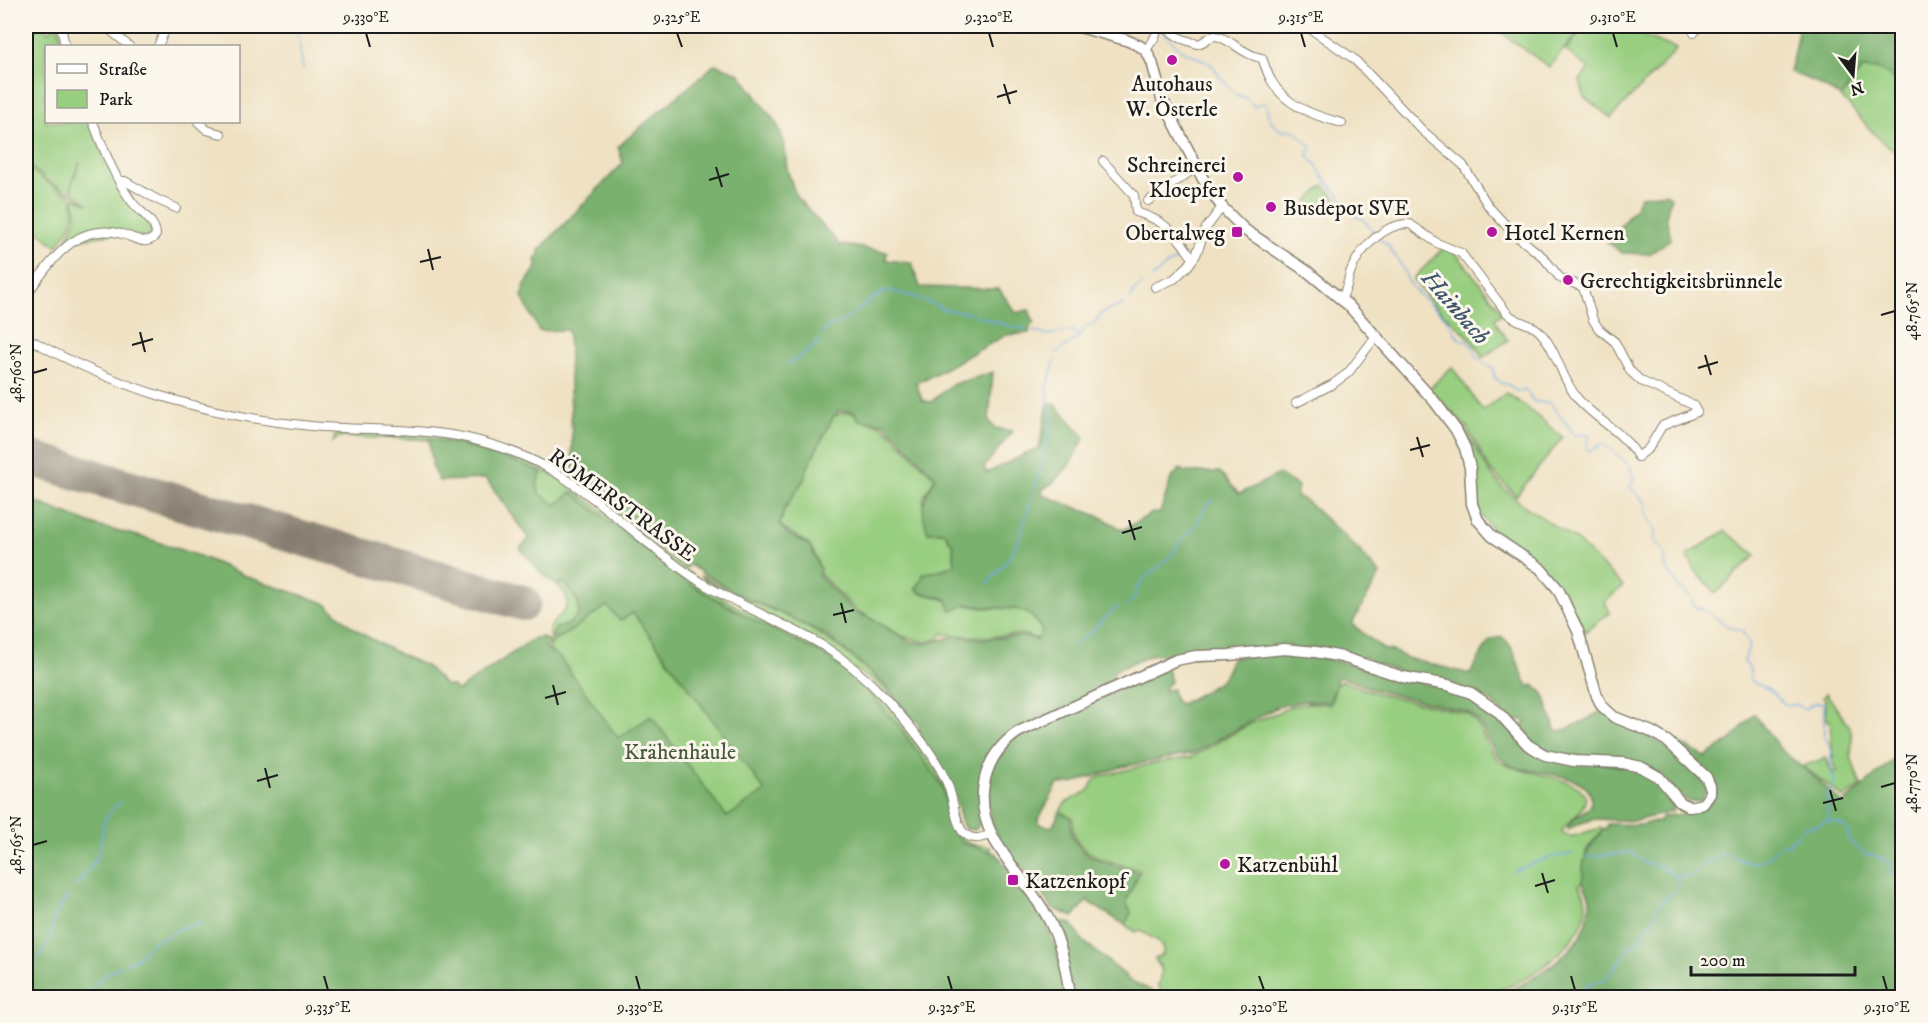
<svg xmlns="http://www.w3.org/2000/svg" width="1928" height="1023" font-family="'IM FELL DW Pica',serif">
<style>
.green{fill:#98ce80;stroke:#5a754e;stroke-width:1.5}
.forest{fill:#7ab16e;stroke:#4b6645;stroke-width:1.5;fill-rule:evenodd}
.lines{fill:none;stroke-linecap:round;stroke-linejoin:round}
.stream{stroke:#72abe2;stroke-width:1.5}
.runway{stroke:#867e6f;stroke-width:36}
.minor-casing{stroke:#867e6f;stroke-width:10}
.major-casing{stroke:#867e6f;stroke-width:13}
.minor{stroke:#fff;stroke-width:8}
.major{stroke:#fff;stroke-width:10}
.ticks{fill:none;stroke:#1c1c1c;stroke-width:2}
.poi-dot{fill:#b5179e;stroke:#fbf7ec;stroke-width:2}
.labels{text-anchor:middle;stroke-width:6;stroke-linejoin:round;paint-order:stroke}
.poi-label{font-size:22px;fill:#1c1c1c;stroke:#fbf7ec;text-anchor:start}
.street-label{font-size:22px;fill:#1c1c1c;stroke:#fbf7ec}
.park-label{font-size:22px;fill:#475a3f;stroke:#fbf7ec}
.water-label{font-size:24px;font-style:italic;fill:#3e556b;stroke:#fbf7ec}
.neatline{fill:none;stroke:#1c1c1c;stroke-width:2}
.ticks-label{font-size:15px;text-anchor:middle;fill:#1c1c1c}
</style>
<rect width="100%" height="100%" fill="#fbf7ec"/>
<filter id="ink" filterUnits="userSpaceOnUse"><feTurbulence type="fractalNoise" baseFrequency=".0167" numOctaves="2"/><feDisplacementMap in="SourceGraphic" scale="12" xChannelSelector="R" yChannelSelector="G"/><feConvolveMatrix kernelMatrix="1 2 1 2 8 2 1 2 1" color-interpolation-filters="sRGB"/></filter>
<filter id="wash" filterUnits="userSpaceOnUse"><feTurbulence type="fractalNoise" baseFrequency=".008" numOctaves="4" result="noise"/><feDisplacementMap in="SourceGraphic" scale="24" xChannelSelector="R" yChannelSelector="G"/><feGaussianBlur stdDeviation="1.35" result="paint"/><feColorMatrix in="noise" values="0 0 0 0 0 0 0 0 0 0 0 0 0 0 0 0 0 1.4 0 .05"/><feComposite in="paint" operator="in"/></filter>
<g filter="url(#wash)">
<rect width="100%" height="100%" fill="#efe1c2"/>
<g class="green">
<polygon points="39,26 43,26 48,32 55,26 59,26 63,46 46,46 46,122 91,122 104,157 149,224 152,232 149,237 145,238 122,232 66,242 76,219 74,198 89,204 73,194 72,184 80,162 73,179 70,193 48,181 26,163 26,41"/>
<polygon points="1500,26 1584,26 1549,67 1496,29"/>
<polygon points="1586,26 1618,26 1677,49 1611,118 1584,97 1580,80 1589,69 1565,50"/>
<path d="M1862,69H1879L1902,85V156C1876,141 1862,118 1841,97Z"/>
<path d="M26,165L45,181L72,197C79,221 68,228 57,247L32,226L30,228L26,225Z"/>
<polygon points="1324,185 1336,199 1325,212 1307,201"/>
<path d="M1444,247L1453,250L1503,312L1495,319L1499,328L1508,340L1482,358C1475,338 1453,323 1438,309C1428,300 1421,289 1413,279Z"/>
<path d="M1452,367L1483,411L1506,393C1527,406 1544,423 1563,437L1516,496L1490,469L1466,426L1429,389Z"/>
<polygon points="1447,410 1465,430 1489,471 1503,488 1522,504 1576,540 1623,586 1605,602 1610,613 1583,633 1564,591 1498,536 1477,511 1474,467"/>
<path d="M843,413H854L859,420L882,425L935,478L923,498L928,532H944L953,545L955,565L934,572L924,573L922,580L916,589L921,593C939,598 958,604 976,607C1003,612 1028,599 1042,632L1038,639L1022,634L987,637L941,634L939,639L925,642L902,636L856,610L819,573C820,566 814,550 809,545C800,537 789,534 780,525L784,510L803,480L808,466L834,416Z"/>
<path d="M340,432C355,430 371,433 386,433C451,436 502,447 559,479L732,604L793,633L841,662L872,689L898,718L935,768L946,789L959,834L970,844L990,847L991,851L976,849L962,843L952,830L942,785L898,725L854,678L822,654L744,615L690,584L670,570L572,492L556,505L539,493L537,483L541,473C516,462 491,451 463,445C422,437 380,438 339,437L333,442L335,435Z"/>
<polygon points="1725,531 1756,555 1716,593 1696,572 1687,555"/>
<path d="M631,569L784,782L706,839L581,771L548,651L560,628H556L551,638L548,633C551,615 583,609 558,586L563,581L578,602L579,613L575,618Z"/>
<path d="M701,575C711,581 721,589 732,594C752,603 773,609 792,619C839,642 881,677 911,720H908L872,680L752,607L704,580Z"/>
<path d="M1341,681L1379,694L1465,713C1484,723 1484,748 1499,761C1515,775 1593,776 1585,802C1582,813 1568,821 1562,831L1564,835L1573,836L1600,828L1603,830L1586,850L1583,882L1579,885C1607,925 1541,973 1508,987C1497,992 1484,993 1473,998H1164L1158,986L1162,970L1155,959L1163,954V949L1158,941L1139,930L1136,932L1125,925L1131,912L1126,903L1140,870C1112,862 1068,856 1073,818L1060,812L1065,803L1088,791L1094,780L1101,776L1151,764L1192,757L1248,725L1293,706L1308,703L1330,704L1337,683Z"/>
<polygon points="1826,693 1850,727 1852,738 1851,757 1861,786 1844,798 1803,766 1826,758 1832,773 1837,771 1833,761 1830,721 1827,721 1825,700 1823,697"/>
</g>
<g class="forest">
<polygon points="1799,26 1902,26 1902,85 1879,69 1862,69 1841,97 1815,82 1790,72"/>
<path d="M715,64L739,73L777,124L784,142L787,169L796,196L841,246L843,245L887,252L886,260L912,263L920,287L999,289L1016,313L1029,310L1034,323L1030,326L1029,333L1006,335L935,374L916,383L922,400L931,402L951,385L993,372L989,421L995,428L1013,431L984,467L987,473L1029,452L1039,449L1048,404L1054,403L1085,437C1075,457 1063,479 1042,490L1043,495L1103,518L1123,530L1152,513H1160L1171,479L1180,469L1185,472H1220L1239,494L1279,474L1298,486L1296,496L1306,501L1357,548L1380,574L1352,624L1383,649L1393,651L1407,658L1470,674L1489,641L1501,636C1518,648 1517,671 1529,687L1534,685L1544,695L1556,732C1574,728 1586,719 1602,711L1646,734L1670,749L1701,778L1707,789L1701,801L1690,802L1686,800L1659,774L1541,749L1522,734L1521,729L1525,722L1523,719L1516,722H1512L1489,700L1374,663L1366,657L1361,659L1315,649L1171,657L1154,654L1114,671L1113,684L997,745L980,824L975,830L965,829C958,818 959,805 954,793C944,769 921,749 918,722L913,720L894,695L872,673L855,658L825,635L777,611L733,592L690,565L686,568L571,479L573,471L568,330L539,331L522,297L524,286L538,265L535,259L539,254V250L623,163L618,147C649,118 684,93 715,64ZM837,411H854L859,420L884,423L936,477C923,499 919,507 928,532H944L953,545L955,565L934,572L923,573L922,580L916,588L921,593L946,599L951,611L967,604C995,613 1027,597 1042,631L1037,640L1024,636L984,639L954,636L926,644L909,641L868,617L856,613L818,575L820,569L810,546L788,534L780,525L784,509L804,480L808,466L834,416L838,414Z"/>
<polygon points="1666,193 1671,197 1666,216 1671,239 1649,254 1622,253 1607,242 1634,209 1641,196"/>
<path d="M429,439C469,446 505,456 542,473L537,483L539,493L556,505L572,492L670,570L690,584L744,615L822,654L854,678L869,692L898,725L942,785L952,831L963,843L997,854L1017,882L1013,885L1014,890L1024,892L1029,896L1048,927L1058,954L1067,997H945L936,991L928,993L925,998H26V508L29,499L97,526L146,538L202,557L253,579L325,603L350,625L368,637L401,655L426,666L445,685L453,686L457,691L534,638L542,637L551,642L546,648L561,659L618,738L651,716L727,817L765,791L633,613L620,621L607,606L563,636L553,640L551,638L556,628L569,624L579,613L578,602L563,582L558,586L539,571L520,548L529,539L486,479L439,481L433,470Z"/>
<path d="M1271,653L1317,656L1462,693L1491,710L1534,753L1634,768L1655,779L1676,804L1673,811L1635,821L1595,819L1578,824L1568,830L1567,828C1572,818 1582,813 1590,807C1600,771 1533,775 1512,766C1486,755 1489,722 1465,711L1379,691L1340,677L1335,681L1337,683L1330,702L1303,701L1277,707L1194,753L1121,767L1072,783L1058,784L1038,820L1040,824L1052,827L1060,812L1071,817C1065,857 1111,864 1139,872L1126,903L1131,912L1125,925L1087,901L1073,917L1052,908L1018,862L1016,863L997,835L990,816L987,792L992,765L1013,739L1165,668L1168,670L1171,682L1166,685L1164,691L1172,689L1175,701L1180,704C1186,702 1216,685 1221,680C1226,674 1229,665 1232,658Z"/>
<path d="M1754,714L1781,750L1817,779L1843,804L1902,752V997L1493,998C1521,987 1558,965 1577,941C1585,931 1590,914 1590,901C1590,893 1583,887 1583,880C1581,856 1589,847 1603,830L1606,829L1607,824L1641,825L1651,822H1659L1661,817C1684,812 1719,817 1714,783L1678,747L1681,744L1705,757L1731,740Z"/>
<polygon points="1061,922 1072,924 1082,940 1126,976 1125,978 1152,991 1157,997 1073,997 1057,926"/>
</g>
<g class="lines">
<g class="stream">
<polyline points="297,26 303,69"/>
<polyline points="1143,26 1153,29"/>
<path d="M1161,30L1180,49L1211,64L1224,82L1237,95L1246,98L1255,107L1261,103L1266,104C1267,116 1272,126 1283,131C1299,126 1299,139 1312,146L1308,155L1317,166L1323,177L1350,208L1354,215L1363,219L1375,234"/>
<path d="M1380,240L1387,244L1403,268L1408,281L1418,294L1446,318L1460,340H1466L1473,347C1475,361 1481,361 1493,368L1494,376L1501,383L1509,385L1516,391H1527L1534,402L1550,403L1575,435L1589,434V438L1586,446L1589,451L1603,444L1627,463"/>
<path d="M1152,278C1162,269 1172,258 1187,258"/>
<polyline points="1131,299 1134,291 1142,284"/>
<polyline points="975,315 1012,327 1027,329"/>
<polyline points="1033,331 1046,335 1073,331 1077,335"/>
<polyline points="821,335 827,328 841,322 856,312 869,301 884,292 891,291 915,297 947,310 969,313"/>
<polyline points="1056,353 1075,340 1088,325 1093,325 1102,313 1124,304"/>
<path d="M787,364C797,359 813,350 819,340"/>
<path d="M1630,466L1634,478L1630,487L1646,503L1647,515L1656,533L1654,540C1664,553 1666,549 1665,566L1678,586L1690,596L1694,606L1704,610L1729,627L1743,631L1744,636L1750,643L1744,661L1750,669V681C1756,684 1763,686 1768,689C1778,695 1783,710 1796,704L1804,709L1814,703H1824V734L1832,751L1830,763L1835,781L1827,798L1828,821"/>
<polyline points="1035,488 1052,423 1047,388 1055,360"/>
<polyline points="987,584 1006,562 1018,542 1033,492"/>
<polyline points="1125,606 1134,599 1136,591 1143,580 1173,554 1179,542 1196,525 1206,506 1214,500"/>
<polyline points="1074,645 1093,631 1102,620 1118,606"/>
<polyline points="1829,821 1843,825 1849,834 1848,840 1866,855 1871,854 1890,863 1892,868 1887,871 1887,873 1902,876"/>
<path d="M1586,857L1632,852L1644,863C1659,864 1666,870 1676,877"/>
<polyline points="1514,871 1550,857 1573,854"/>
<path d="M75,887C84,877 94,865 99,852C106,827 96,821 121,802"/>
<polyline points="39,958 51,936 53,919 68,895"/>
<polyline points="126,963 138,957 154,941 168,937 179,929 202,923"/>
<polyline points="26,974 36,967"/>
<polyline points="93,986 108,973 121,966"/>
<polyline points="80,998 89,990"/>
<path d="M1515,998L1556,992L1580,991L1594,982L1605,981C1612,972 1627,955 1629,946L1638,942C1639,931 1652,924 1656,913C1658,910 1657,907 1659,904C1664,898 1671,894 1678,889V877L1691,876L1708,861L1717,858L1721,853L1754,864L1771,855L1782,843L1789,846L1790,841L1797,838L1798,832L1804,827L1814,826L1828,821"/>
</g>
<polyline class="runway" points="26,457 523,603"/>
</g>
</g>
<g filter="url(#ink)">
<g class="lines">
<g class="minor-casing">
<g id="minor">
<polyline points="61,26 65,46"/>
<polyline points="105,26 129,46"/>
<path d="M1162,26L1180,38L1197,44C1204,43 1208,37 1214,36C1226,35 1244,56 1262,58C1265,65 1267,73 1271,80C1285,106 1315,116 1342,123"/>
<path d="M1306,26L1354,59L1423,131L1463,165L1489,207L1513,233L1543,257L1560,278L1583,287L1593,320L1599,329L1615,342L1630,371L1641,381L1693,405L1697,412L1662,426L1649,448L1638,457C1624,432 1596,420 1578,399C1561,379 1557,349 1539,331C1531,323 1517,323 1507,313L1461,253L1437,243L1410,224C1386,222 1362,247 1352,268C1347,279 1349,286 1341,299"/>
<polyline points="1694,33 1698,26"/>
<polyline points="158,46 167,26"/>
<polyline points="1146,50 1155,37 1158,26"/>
<polyline points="198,122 207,130 221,134"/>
<path d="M1103,161L1134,195L1136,212C1158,219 1167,225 1182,243C1187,249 1188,254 1194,258"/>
<polyline points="119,181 125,181 158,200 176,208"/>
<polyline points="1148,201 1197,167"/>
<polyline points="1155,287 1174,279 1188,266 1196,255 1206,228 1222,207"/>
<path d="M26,295C45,271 65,235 99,232C106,231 115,232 122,234C134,237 147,248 156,235C156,222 140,212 132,202C114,177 104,150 93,122"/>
<path d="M26,337C112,387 212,417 311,426C363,431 416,427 467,438C497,445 528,456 555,472C607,504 650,550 702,583C741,607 786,623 825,647C847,661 867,679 885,698C907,722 934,752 947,783C954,798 953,816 962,831C971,841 980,839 991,834"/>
<polyline points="1296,403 1333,384 1348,373 1377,335"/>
</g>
</g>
<g class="major-casing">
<path id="major" d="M1070,998C1067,970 1061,942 1048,918C1032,889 1009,866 993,837C973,799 983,756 1018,732L1176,660L1196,656L1229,655L1284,649L1316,652L1342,657L1403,677L1448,685L1471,693L1497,711L1528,745L1545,755L1574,761L1623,763L1641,767L1659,777L1680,802L1689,807L1703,804L1710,794V786L1706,777L1667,741L1652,732L1614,717L1602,706L1597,696L1578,631L1558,589L1540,568L1492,536L1478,520L1472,504L1470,468L1465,448L1456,430L1435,402L1348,305L1308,272L1245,230L1222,207L1203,179L1162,99L1152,62L1147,52L1140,46L1126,40L1076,26"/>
</g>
<use href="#minor" class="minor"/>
<use href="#major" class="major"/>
</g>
</g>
<path class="ticks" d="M366,33L370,47M677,33L682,47M989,33L993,47M1301,33L1305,47M1613,33L1617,47M1004,84L1010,104M997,97L1017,91M716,167L722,187M709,180L729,174M428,249L433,270M420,262L441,257M1881,315L1895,311M140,332L145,352M132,345L153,339M1705,355L1711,375M1698,368L1718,362M33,373L47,369M1417,437L1423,457M1410,450L1430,445M1129,520L1135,540M1122,533L1142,527M841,603L846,623M833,615L854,610M553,685L558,705M545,698L566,692M265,768L270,788M257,781L278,775M1881,787L1895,783M1830,790L1836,811M1823,803L1843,798M33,845L47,841M1542,873L1548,893M1535,886L1555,880M324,976L328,990M636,976L640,990M948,976L952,990M1259,976L1264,990M1571,976L1575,990M1883,976L1887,990"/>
<g class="poi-dot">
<circle cx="1172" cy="60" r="6"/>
<circle cx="1238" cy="177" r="6"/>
<circle cx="1271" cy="207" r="6"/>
<rect x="1231" y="226" width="12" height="12" rx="3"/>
<circle cx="1492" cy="232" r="6"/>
<circle cx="1568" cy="280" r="6"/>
<circle cx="1225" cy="864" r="6"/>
<rect x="1007" y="874" width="12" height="12" rx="3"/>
</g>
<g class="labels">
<g class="poi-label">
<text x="1172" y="91" text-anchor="middle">Autohaus<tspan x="1172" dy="25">W. Österle</tspan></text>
<text x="1226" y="172" text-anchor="end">Schreinerei<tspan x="1226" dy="25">Kloepfer</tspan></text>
<text x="1283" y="215">Busdepot SVE</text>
<text x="1225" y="240" text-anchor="end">Obertalweg</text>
<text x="1504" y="240">Hotel Kernen</text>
<text x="1580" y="288">Gerechtigkeitsbrünnele</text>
<text x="1237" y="872">Katzenbühl</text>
<text x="1025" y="888">Katzenkopf</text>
</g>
<g class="street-label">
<text transform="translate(623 504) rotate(36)" y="8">RÖMERSTRASSE</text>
</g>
<g class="park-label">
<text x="680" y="759">Krähenhäule</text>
</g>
<g class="water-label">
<text transform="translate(1456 307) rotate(49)" y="8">Hainbach</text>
</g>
</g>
<rect width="1928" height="1023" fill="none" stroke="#fbf7ec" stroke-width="66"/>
<rect x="45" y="45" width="195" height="78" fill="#fbf7ec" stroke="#a29f99" stroke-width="1.5"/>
<rect x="57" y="64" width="30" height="9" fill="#ffffff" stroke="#a29f99" stroke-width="1.5"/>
<text x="99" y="75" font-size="18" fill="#1c1c1c">Straße</text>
<rect x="57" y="90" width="30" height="18" fill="#98ce80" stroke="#a29f99" stroke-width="1.5"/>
<text x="99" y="105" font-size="18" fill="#1c1c1c">Park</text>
<g transform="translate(1853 75) rotate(164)" stroke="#fbf7ec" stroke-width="4.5" paint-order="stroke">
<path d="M0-4.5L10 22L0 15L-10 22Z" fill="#1c1c1c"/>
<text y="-9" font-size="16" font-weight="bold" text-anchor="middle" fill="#1c1c1c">N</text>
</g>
<path d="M1691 966v9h164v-9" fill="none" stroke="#1c1c1c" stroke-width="3"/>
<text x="1700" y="966" font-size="18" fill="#1c1c1c" stroke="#fbf7ec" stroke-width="4.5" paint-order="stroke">200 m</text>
<rect x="33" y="33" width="1862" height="957" class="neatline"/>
<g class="ticks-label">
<text x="366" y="22">9.330°E</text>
<text x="677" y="22">9.325°E</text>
<text x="989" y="22">9.320°E</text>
<text x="1301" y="22">9.315°E</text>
<text x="1613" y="22">9.310°E</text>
<text transform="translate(1912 311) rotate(-90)" y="5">48.765°N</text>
<text transform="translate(16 373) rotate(-90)" y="5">48.760°N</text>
<text transform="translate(1912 783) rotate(-90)" y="5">48.770°N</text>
<text transform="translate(16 845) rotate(-90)" y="5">48.765°N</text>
<text x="328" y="1012">9.335°E</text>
<text x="640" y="1012">9.330°E</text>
<text x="952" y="1012">9.325°E</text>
<text x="1264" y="1012">9.320°E</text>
<text x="1575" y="1012">9.315°E</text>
<text x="1887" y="1012">9.310°E</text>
</g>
</svg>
